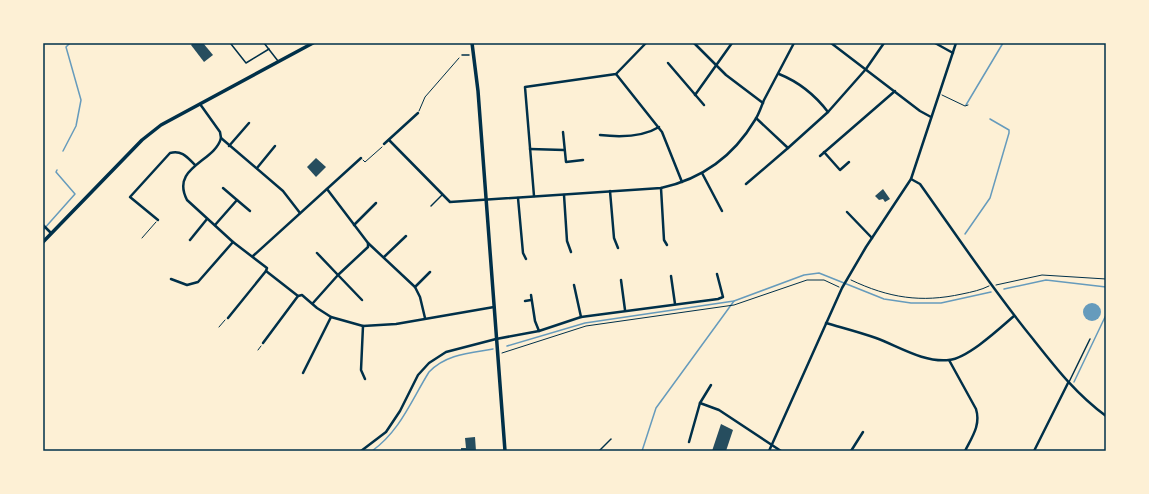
<svg xmlns="http://www.w3.org/2000/svg" width="1149" height="494" font-family="'Work Sans',sans-serif">
<style>
.water{fill:#669bbc}
.lines{fill:none;stroke-linecap:round;stroke-linejoin:round}
.stream{stroke:#669bbc;stroke-width:1.5}
.building{fill:#264d5e}
.path{stroke:#003049;stroke-width:1}
.service{stroke:#003049;stroke-width:1.5}
.minor{stroke:#003049;stroke-width:2.5}
.secondary{stroke:#003049;stroke-width:3.5}
.neatline{fill:none;stroke:#003049;stroke-width:1.5}
</style>
<rect width="100%" height="100%" fill="#fdf0d5"/>
<circle class="water" cx="1092" cy="312" r="9"/>
<g class="lines">
<g class="stream">
<polyline points="966,105 1003,43"/>
<polyline points="63,151 76,126 81,100 66,47 70,43"/>
<polyline points="43,230 75,194 56,172 57,170"/>
<polyline points="965,234 990,198 1009,133 1009,130 990,119"/>
<polyline points="1004,289 1046,280 1106,287"/>
<polyline points="507,346 585,323 734,301 804,275 819,273 884,299 911,303 941,303 991,292"/>
<polyline points="1074,382 1106,315"/>
<path d="M372,451C400,431 411,401 429,372C446,354 470,353 493,349"/>
<polyline points="642,451 656,408 734,301"/>
</g>
</g>
<g class="building">
<polygon points="193,43 203,43 213,55 204,62 191,45"/>
<polygon points="316,158 326,167 316,177 307,167"/>
<polygon points="883,189 890,199 885,202 883,199 879,200 875,196"/>
<polygon points="721,424 733,430 726,451 712,451"/>
<polygon points="475,437 476,451 461,451 461,448 466,448 465,438"/>
</g>
<g class="lines">
<g class="path">
<polyline points="942,95 965,106 968,105"/>
<polyline points="419,111 425,97 459,58"/>
<polyline points="363,160 365,162 382,147"/>
<polyline points="142,238 156,222"/>
<path d="M851,280C889,298 921,303 962,294C972,292 981,290 989,286"/>
<polyline points="996,285 1042,275 1106,279"/>
<polyline points="219,327 225,320"/>
<polyline points="258,350 261,346"/>
<polyline points="502,353 586,326 734,305 807,280 824,280 839,287"/>
</g>
<g class="service">
<polyline points="233,43 231,44 246,63 269,49"/>
<polyline points="264,43 278,61"/>
<polyline points="462,55 469,55"/>
<polyline points="431,206 442,195"/>
<polyline points="1069,382 1090,339"/>
<polyline points="599,451 611,439"/>
</g>
<g class="minor">
<polyline points="694,43 726,75 763,103"/>
<polyline points="831,43 920,111 931,117"/>
<polyline points="935,43 953,53"/>
<polyline points="668,63 704,105"/>
<polyline points="616,74 662,132 682,182"/>
<path d="M779,74C799,82 815,95 828,112"/>
<polyline points="695,95 732,43"/>
<polyline points="200,104 220,132 221,138 283,191 300,213"/>
<polyline points="756,118 788,148 828,112 866,69 884,43"/>
<polyline points="563,132 566,162 583,160"/>
<path d="M600,135C618,137 643,137 659,127"/>
<path d="M221,138C215,162 170,167 187,200L233,242L267,268L266,271L298,296L302,295L317,308L331,317L363,326L396,324L494,307"/>
<path d="M389,140L450,202L661,188C702,179 733,157 755,120C759,114 761,107 764,100C774,81 784,62 794,43"/>
<polyline points="384,144 418,113"/>
<polyline points="229,146 249,123"/>
<polyline points="530,149 564,150"/>
<polyline points="824,152 840,170 849,162"/>
<polyline points="820,156 895,91"/>
<polyline points="257,168 275,146"/>
<polyline points="702,173 722,211"/>
<path d="M911,179L920,184C957,236 993,290 1033,339C1056,368 1076,394 1106,416"/>
<polyline points="746,184 788,148"/>
<polyline points="661,188 664,240 667,245"/>
<polyline points="327,189 368,243 415,287 430,272"/>
<polyline points="610,191 614,238 618,248"/>
<polyline points="564,195 567,241 571,252"/>
<polyline points="534,196 525,87 616,74 646,43"/>
<polyline points="518,198 523,253 526,259"/>
<polyline points="237,200 250,211"/>
<polyline points="847,212 872,238"/>
<path d="M158,220L130,197L170,153C182,150 187,157 195,165"/>
<polyline points="43,225 51,233"/>
<polyline points="215,225 237,200 223,188"/>
<polyline points="354,225 376,203"/>
<polyline points="190,240 207,219"/>
<polyline points="317,253 338,275 368,247 368,243"/>
<polyline points="253,256 361,158"/>
<polyline points="384,257 406,236"/>
<polyline points="671,276 675,304"/>
<polyline points="171,279 187,285 198,282 233,242"/>
<polyline points="621,280 625,310"/>
<polyline points="574,285 581,317"/>
<polyline points="415,287 420,297 425,318"/>
<polyline points="531,295 535,321 539,331"/>
<polyline points="525,301 531,300"/>
<polyline points="313,303 338,275 362,300"/>
<polyline points="228,318 266,271"/>
<path d="M826,323C843,328 859,332 876,338C898,346 924,363 949,360C968,358 999,329 1014,316"/>
<polyline points="363,326 361,370 365,379"/>
<polyline points="263,343 298,296"/>
<path d="M949,360L976,409C981,425 972,437 965,451"/>
<polyline points="303,373 331,317"/>
<polyline points="700,403 719,410 781,451"/>
<polyline points="689,442 700,403 711,385"/>
<polyline points="361,451 386,432 400,411 418,375 429,363 446,352 496,339 539,331 581,317 718,299 723,297 717,274"/>
<polyline points="769,451 842,288 866,247 911,179 956,43"/>
<polyline points="851,451 863,432"/>
<polyline points="1034,451 1068,383"/>
</g>
<g class="secondary">
<polyline points="472,43 478,91 505,451"/>
<polyline points="43,242 142,140 161,125 313,43"/>
</g>
</g>
<rect width="1149" height="494" fill="none" stroke="#fdf0d5" stroke-width="88"/>
<rect x="44" y="44" width="1061" height="406" class="neatline"/>
</svg>
